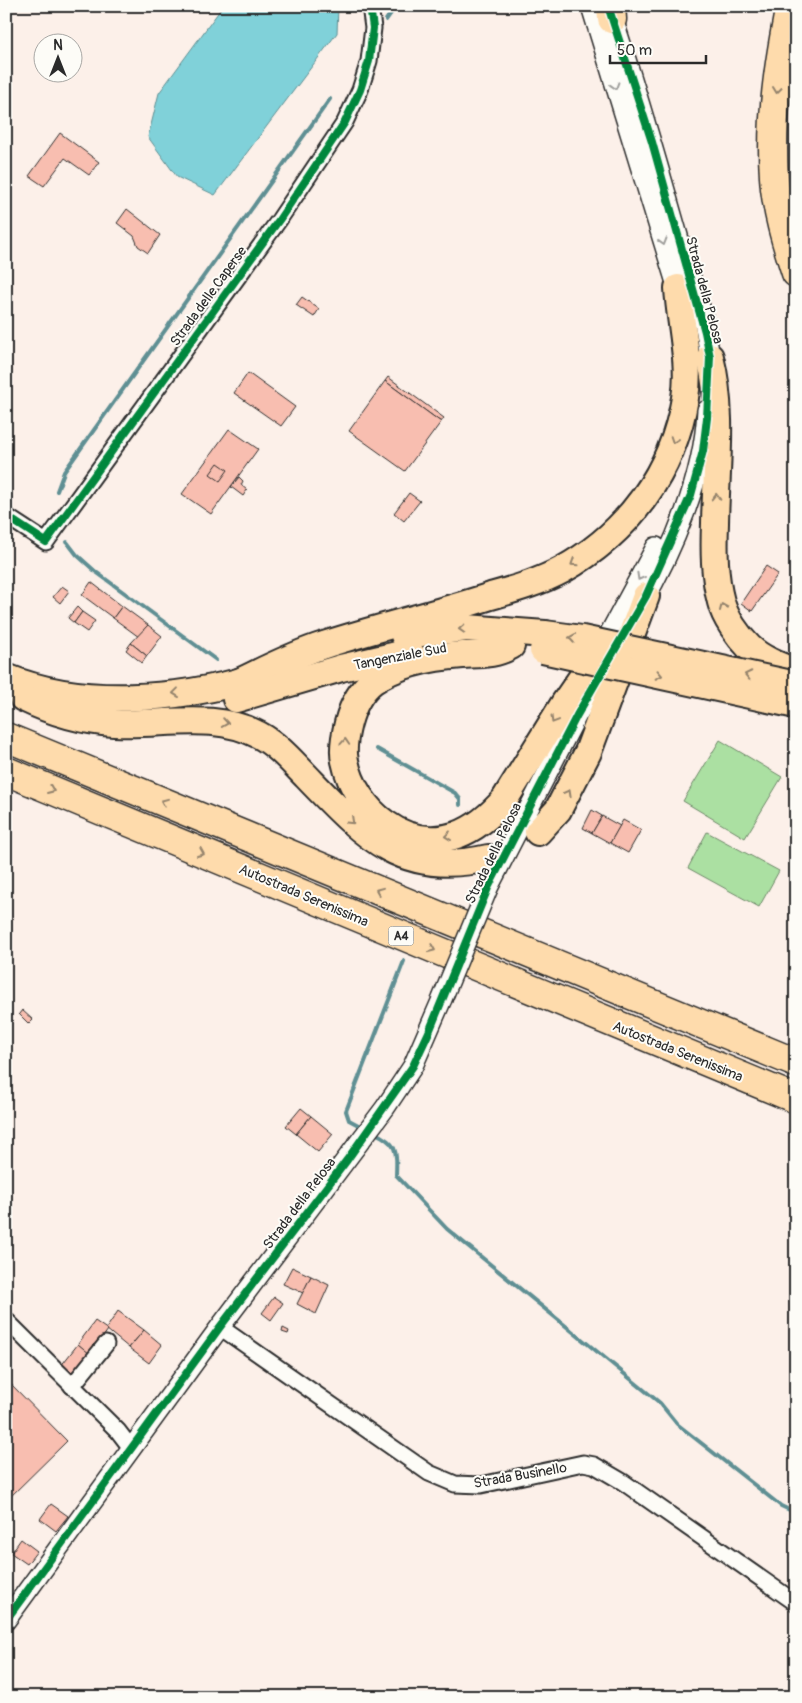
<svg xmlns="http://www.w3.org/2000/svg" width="802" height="1703" font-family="Pangolin,sans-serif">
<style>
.green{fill:#abe0a2;stroke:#6b8666}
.water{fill:#80d1d9;stroke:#5e8f93}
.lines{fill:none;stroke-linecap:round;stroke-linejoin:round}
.stream{stroke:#5e8f93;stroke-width:4}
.building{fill:#f8beb0;stroke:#2b2b2b}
.minor-casing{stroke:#2b2b2b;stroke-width:19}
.tertiary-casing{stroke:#2b2b2b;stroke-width:22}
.trunk-casing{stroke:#2b2b2b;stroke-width:30}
.motorway-casing{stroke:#2b2b2b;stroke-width:31}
.minor{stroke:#fdfcf7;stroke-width:15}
.tertiary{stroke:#fdfcf7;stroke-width:19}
.trunk{stroke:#fedbac;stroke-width:26}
.motorway{stroke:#fedbac;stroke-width:28}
.tertiary-bridge-casing{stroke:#2b2b2b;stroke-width:22;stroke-linecap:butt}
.trunk-bridge-casing{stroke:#2b2b2b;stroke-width:30;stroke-linecap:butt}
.tertiary-bridge{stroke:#fdfcf7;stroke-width:19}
.trunk-bridge{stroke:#fedbac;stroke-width:26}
.cycleway-casing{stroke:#fdfcf7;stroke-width:11}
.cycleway{stroke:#00873e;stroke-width:8}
.oneway{stroke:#9e9e9b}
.oneway2{stroke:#94836c}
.labels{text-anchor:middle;stroke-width:4;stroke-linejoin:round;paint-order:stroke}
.shield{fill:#fdfcf7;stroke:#6a6a68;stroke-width:1}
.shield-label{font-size:12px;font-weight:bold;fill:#2b2b2b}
.street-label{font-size:14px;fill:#2b2b2b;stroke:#fdfcf7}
</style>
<rect width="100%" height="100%" fill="#fcf0e9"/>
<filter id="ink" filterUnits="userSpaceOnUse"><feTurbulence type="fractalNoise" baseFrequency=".02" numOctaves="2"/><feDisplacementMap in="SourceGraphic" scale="10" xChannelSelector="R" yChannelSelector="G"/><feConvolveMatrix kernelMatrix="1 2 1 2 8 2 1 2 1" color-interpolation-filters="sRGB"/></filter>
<g filter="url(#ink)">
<g class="green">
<polygon points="720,740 782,777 745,838 683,801"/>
<polygon points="707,832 779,871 759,907 688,868"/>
</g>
<polygon class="water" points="223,6 338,6 337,33 215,195 177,177 148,137 159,93"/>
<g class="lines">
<g class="stream">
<polyline points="386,20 396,6"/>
<polyline points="57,491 64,472 330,99"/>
<polyline points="67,542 77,555 96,572 216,660"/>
<polyline points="377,749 455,793 460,799 460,805"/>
<polyline points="364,1128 349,1120 346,1111 404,961"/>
<path d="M373,1132C397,1143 397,1149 396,1175L447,1229L660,1403L677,1424L781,1506L796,1513"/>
</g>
</g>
<g class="building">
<polygon points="60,133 99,162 89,175 65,158 44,186 29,176"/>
<polygon points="127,209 160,235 148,253 138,246 134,236 117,223"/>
<polygon points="302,297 319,309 314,317 296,305"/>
<polygon points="248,373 295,407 281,426 234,393"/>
<polygon points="388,377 444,418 441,422 385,381"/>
<polygon points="385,381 441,422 405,471 349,431"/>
<polygon points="229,429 258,449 211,514 182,494"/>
<polygon points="218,463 228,470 220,481 210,474"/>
<polygon points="239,477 243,481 241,485 247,490 243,496 231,487"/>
<polygon points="409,493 420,501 404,521 394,513"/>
<polygon points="766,566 778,574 752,611 741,603"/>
<polygon points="91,582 122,606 113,618 82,595"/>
<polygon points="62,586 69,591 60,603 53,597"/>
<polygon points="122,606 148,625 139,637 113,618"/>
<polygon points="77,607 82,612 74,623 68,618"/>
<polygon points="82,612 95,621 87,632 74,623"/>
<polygon points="148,625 162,636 147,656 131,643"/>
<polygon points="131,643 147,656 142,663 126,650"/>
<polygon points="592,810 602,816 592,833 583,828"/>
<polygon points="602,816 620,826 610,843 592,833"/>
<polygon points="623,820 641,830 628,853 610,843"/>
<polygon points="22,1010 33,1020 29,1024 19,1014"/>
<polygon points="301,1108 311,1116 296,1134 286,1126"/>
<polygon points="311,1116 333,1134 318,1152 296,1134"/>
<polygon points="292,1267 311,1276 303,1293 283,1284"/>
<polygon points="311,1276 329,1285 316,1314 297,1304"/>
<polygon points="274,1297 283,1303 271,1320 262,1313"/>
<polygon points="118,1311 144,1330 129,1348 106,1329"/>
<polygon points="95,1321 108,1330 90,1355 78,1344"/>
<polygon points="283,1328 289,1331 288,1334 282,1332"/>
<polygon points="144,1330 162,1345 149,1363 129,1348"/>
<polygon points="78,1344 90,1354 72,1378 60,1367"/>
<polygon points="6,1379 67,1441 6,1501"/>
<polygon points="51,1504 68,1516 56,1531 40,1519"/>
<polygon points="21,1539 37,1551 27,1564 11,1553"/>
</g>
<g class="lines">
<g class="minor-casing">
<g id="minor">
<polyline points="6,516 46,542 279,220 345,122 360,90 369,61 373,28 370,6"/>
<polyline points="6,1320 118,1431 131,1448"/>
<polyline points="220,1327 429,1473 455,1484 481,1485 583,1463 594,1465 623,1482 796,1603"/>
<polyline points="72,1386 106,1344"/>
</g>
</g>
<g class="tertiary-casing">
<g id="tertiary">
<polyline points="591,6 681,299"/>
<path d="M609,7C636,87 659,169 682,250C693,287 711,329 709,368"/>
<path d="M640,607C673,550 704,477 707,410"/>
<polyline points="599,653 656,547"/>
<polyline points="488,888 577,715 612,655"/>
<polyline points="6,1620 220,1327 385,1108 413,1066 442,999"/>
</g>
</g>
<g class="trunk-casing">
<g id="trunk">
<path d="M710,357C724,411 716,468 715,523C714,550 714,576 721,602C725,618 738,636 749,647C761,659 780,666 796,672"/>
<polyline points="404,635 467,628 545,634"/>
<path d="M511,646C495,655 481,654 463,655C433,657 398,664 373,681C360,691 352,708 348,723C345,735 342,749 345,761C355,810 404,853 457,835C476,828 492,814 505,799L565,702L600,651"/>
<path d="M6,677C81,708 180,700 256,677"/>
<path d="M241,681C268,668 295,654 324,645C379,627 436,614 491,596C515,589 540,582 562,570C628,533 673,472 685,398C691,362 680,324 678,288"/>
<path d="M23,698C52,712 82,721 114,723C163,726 214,711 259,735C278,745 292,762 307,777C363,835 401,878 488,858"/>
<polyline points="236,699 341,668 410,652"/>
<polyline points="538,832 558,810 588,752 646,596"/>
</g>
</g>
<g class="motorway-casing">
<g id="motorway">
<polyline points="611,6 612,19"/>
<path d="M790,6C779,62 770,119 774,177C776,210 786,242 796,273"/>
<polyline points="6,737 796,1063"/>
<polyline points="6,771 796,1099"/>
</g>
</g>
<use href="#minor" class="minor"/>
<use href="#tertiary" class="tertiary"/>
<use href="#trunk" class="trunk"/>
<use href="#motorway" class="motorway"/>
<g class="tertiary-bridge-casing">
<polyline id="tertiary-bridge" points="442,999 488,888"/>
</g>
<g class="trunk-bridge-casing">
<g id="trunk-bridge">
<polyline points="545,634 582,639 796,685"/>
<polyline points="543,650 796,705"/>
</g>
</g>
<use href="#tertiary-bridge" class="tertiary-bridge"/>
<use href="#trunk-bridge" class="trunk-bridge"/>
<g class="cycleway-casing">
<g id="cycleway">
<polyline points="6,516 46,542 279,220 345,122 360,90 369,61 373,28 370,6"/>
<polyline points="6,1620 220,1327 347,1160 413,1066 429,1032 488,888 577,715 646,596 691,495 703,451 707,418 710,357 705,332 652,142 608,6"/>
</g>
</g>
<use href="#cycleway" class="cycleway"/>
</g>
<defs><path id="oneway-chevron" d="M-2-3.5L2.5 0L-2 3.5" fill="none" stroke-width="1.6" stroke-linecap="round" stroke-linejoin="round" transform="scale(1.25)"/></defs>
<g class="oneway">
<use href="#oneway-chevron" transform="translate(615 86) rotate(73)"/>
<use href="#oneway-chevron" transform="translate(663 242) rotate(73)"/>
<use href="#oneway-chevron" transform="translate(640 577) rotate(119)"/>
</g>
<g class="oneway2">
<use href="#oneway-chevron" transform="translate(777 90) rotate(97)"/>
<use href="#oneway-chevron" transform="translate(674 440) rotate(109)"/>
<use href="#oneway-chevron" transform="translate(716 497) rotate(-89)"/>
<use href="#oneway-chevron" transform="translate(574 563) rotate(147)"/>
<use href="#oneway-chevron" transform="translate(723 607) rotate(-113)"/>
<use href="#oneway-chevron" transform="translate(462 629) rotate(177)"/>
<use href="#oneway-chevron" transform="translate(572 638) rotate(-171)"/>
<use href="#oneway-chevron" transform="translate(659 675) rotate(12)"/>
<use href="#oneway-chevron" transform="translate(748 675) rotate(-168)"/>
<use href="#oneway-chevron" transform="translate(176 693) rotate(173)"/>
<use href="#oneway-chevron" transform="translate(554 720) rotate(121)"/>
<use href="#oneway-chevron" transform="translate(225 723) rotate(9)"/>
<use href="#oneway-chevron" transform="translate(345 742) rotate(-86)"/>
<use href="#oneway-chevron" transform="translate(51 790) rotate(23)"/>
<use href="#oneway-chevron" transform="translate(568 793) rotate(-61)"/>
<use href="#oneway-chevron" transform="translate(164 802) rotate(-158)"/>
<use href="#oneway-chevron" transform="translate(351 821) rotate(43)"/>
<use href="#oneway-chevron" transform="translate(448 836) rotate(173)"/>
<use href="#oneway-chevron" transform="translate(201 853) rotate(23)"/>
<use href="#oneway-chevron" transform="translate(379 891) rotate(-158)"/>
<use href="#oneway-chevron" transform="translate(432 949) rotate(22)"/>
</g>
</g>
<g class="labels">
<rect class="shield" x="388.5" y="926.5" width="25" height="19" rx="4"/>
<g class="shield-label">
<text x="401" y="940">A4</text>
</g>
<g class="street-label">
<text transform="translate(705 290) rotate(75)" y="5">Strada della Pelosa</text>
<text transform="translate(208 296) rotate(-54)" y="5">Strada delle Caperse</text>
<text transform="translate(400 656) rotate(-11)" y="5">Tangenziale Sud</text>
<text transform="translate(493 853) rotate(-64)" y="5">Strada della Pelosa</text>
<text transform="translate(304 895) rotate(23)" y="5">Autostrada Serenissima</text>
<text transform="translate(678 1051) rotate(22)" y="5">Autostrada Serenissima</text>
<text transform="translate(299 1203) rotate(-53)" y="5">Strada della Pelosa</text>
<text transform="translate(520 1475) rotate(-10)" y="5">Strada Businello</text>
</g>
</g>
<rect width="802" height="1703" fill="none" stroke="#fdfcf7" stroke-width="25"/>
<rect x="12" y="12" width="777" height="1678" fill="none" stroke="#2b2b2b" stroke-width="2" filter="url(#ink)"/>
<g transform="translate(58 58)"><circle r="24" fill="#fdfcf7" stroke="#a9a8a5"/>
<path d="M0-4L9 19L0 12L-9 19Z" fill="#2b2b2b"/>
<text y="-8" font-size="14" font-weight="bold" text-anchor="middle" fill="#2b2b2b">N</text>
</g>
<path d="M610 55v8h96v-8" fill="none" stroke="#2b2b2b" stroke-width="2.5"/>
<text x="617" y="55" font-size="15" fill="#2b2b2b" stroke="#fdfcf7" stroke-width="4" paint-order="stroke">50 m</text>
</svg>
